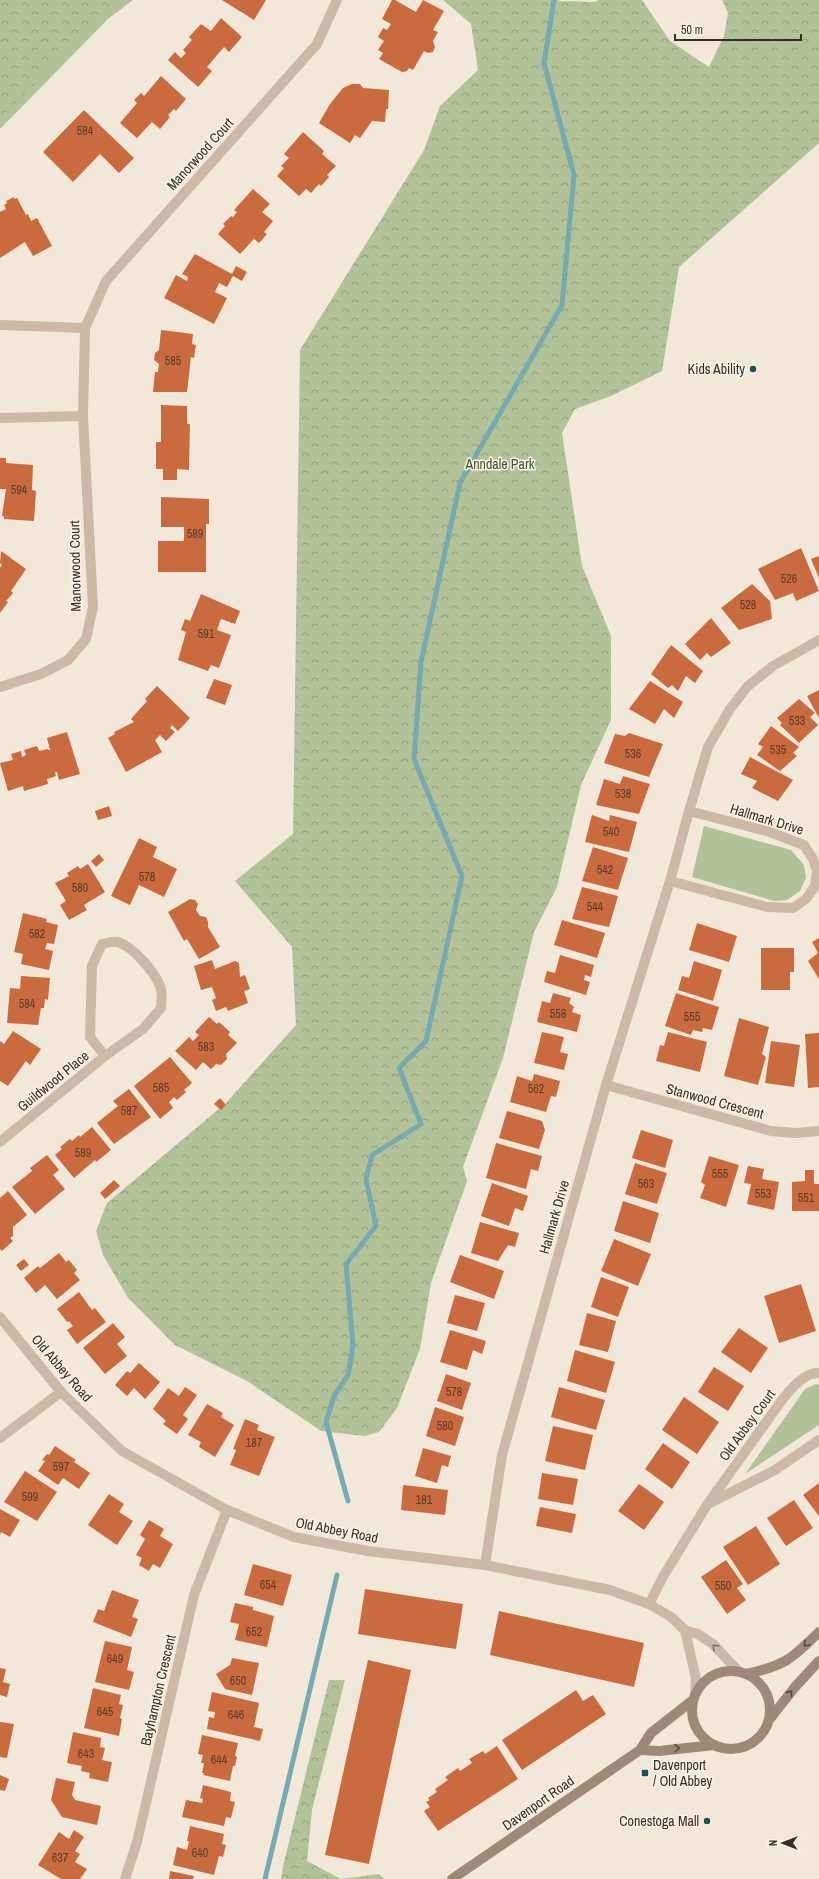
<svg xmlns="http://www.w3.org/2000/svg" width="819" height="1879" font-family="'Archivo Narrow',sans-serif">
<style>
.green{fill:#b1c299}
.forest{fill:url(#forest-crowns)}
.lines{fill:none;stroke-linecap:round;stroke-linejoin:round}
.stream{stroke:#77aab0;stroke-width:5}
.building{fill:#ca6b3f}
.street{stroke:#cbb9a5;stroke-width:10}
.secondary{stroke:#9e8876;stroke-width:10}
.oneway{stroke:#55483f}
.oneway2{stroke:#796c60}
.poi-dot{fill:#1b5059;stroke:#faf2e6;stroke-width:1.5}
.labels{text-anchor:middle;stroke-width:3;stroke-linejoin:round;paint-order:stroke}
.number-label{font-size:12px;fill:#5b3c2d}
.street-label{font-size:14px;fill:#362d27;stroke:#faf2e6}
.poi-label{font-size:14px;fill:#362d27;stroke:#faf2e6;text-anchor:end}
.park-label{font-size:14px;fill:#425529;stroke:#faf2e6}
</style>
<defs>
<pattern id="forest-crowns" width="20" height="18" patternUnits="userSpaceOnUse"><rect width="20" height="18" fill="#b1c299"/><path d="M2 6a3 3 0 1 1 6 0M12 15a3 3 0 1 1 6 0" fill="none" stroke="#919e7d"/></pattern>
</defs>
<rect width="100%" height="100%" fill="#f2e8d9"/>
<g class="green">
<polygon points="0,0 133,0 108,19 0,129"/>
<polygon points="704,826 791,850 804,865 806,878 800,891 787,900 774,901 692,877"/>
<polygon points="816,1384 819,1385 819,1425 745,1474 805,1389"/>
</g>
<g class="forest">
<polygon points="0,0 117,0 108,6 42,77 0,118"/>
<polygon points="443,0 558,0 560,1 595,2 598,0 642,0 670,41 709,67 724,36 728,13 722,0 819,0 819,143 679,267 662,371 611,396 575,409 562,433 582,566 611,636 611,720 581,785 557,887 534,932 503,1058 463,1167 467,1181 431,1283 420,1349 397,1408 379,1432 365,1436 321,1431 247,1381 175,1345 128,1298 103,1255 96,1231 107,1203 226,1103 296,1025 292,947 235,881 293,834 300,350 424,150 440,106 478,70 471,24"/>
<polygon points="329,1680 345,1680 312,1810 307,1861 341,1879 379,1874 384,1879 281,1879 283,1866"/>
</g>
<g class="lines">
<g class="stream">
<polyline points="348,1501 326,1422 334,1396 348,1375 353,1346 346,1264 376,1226 366,1179 372,1155 421,1124 399,1068 426,1041 462,876 414,759 421,662 460,483 562,305 574,175 544,63 554,0"/>
<polyline points="265,1879 337,1575"/>
</g>
</g>
<g class="building">
<polygon points="222,0 266,0 254,20"/>
<polygon points="392,0 395,0 416,12 423,0 444,11 433,30 438,32 433,41 435,47 433,52 428,53 424,51 413,70 409,68 407,71 402,72 379,59 383,53 378,50 384,41 378,37 383,28 387,30 391,24 382,19"/>
<polygon points="221,18 242,37 229,52 224,47 207,67 212,71 198,87 168,60 175,52 181,58 186,53 183,50 192,40 189,37 201,24 211,31"/>
<polygon points="161,76 186,99 176,111 174,109 168,115 170,117 160,129 152,122 137,138 120,123 137,103 134,100 141,93 144,96"/>
<polygon points="352,84 360,84 363,88 389,90 388,109 386,109 385,122 372,121 360,138 355,135 350,143 319,123 330,104 343,88"/>
<polygon points="84,110 134,158 119,173 100,154 73,182 43,152"/>
<polygon points="303,132 324,151 322,154 336,166 327,175 329,177 321,186 319,184 311,193 306,189 299,196 277,176 284,168 281,166 289,158 284,154"/>
<polygon points="253,189 270,204 262,212 273,221 264,232 267,234 259,243 254,239 240,254 218,234 225,226 223,224 231,216 233,217 237,212 234,210"/>
<polygon points="14,197 14,199 17,198 26,215 28,214 31,221 37,218 52,246 33,256 25,242 0,258 0,212 6,209 4,205 7,203 6,201"/>
<polygon points="195,254 232,274 236,266 247,272 242,281 233,276 227,287 219,283 215,292 227,298 214,324 164,298 176,275 187,281 188,277 182,274"/>
<polygon points="161,330 193,334 192,344 196,345 194,358 191,357 187,392 153,392 155,372 158,372 159,364 154,360 155,353 159,350"/>
<polygon points="161,405 187,406 187,424 190,424 189,470 177,469 177,480 163,480 163,469 156,469 156,442 161,442"/>
<polygon points="0,458 6,458 6,463 33,465 32,490 36,491 34,521 4,519 4,516 2,516 6,489 0,489"/>
<polygon points="161,497 209,499 209,524 206,524 206,572 158,572 158,541 184,541 184,527 161,527"/>
<polygon points="801,548 819,591 796,601 793,593 775,600 758,569"/>
<polygon points="1,551 26,569 11,591 13,593 6,601 8,602 0,613 0,568 2,565 0,563"/>
<polygon points="819,556 819,578 811,559"/>
<polygon points="752,584 770,601 772,619 739,630 721,608"/>
<polygon points="201,594 240,611 235,624 221,619 217,630 231,635 219,668 211,665 208,671 178,660 186,632 181,630 185,619 190,621"/>
<polygon points="711,618 731,643 711,657 707,653 700,660 685,644"/>
<polygon points="671,645 703,671 695,683 686,676 678,691 672,685 668,688 651,674"/>
<polygon points="214,679 232,685 225,705 206,698"/>
<polygon points="650,681 683,702 674,718 664,709 655,724 629,709"/>
<polygon points="157,686 190,718 178,731 172,725 170,728 175,732 166,741 160,735 155,740 162,752 126,772 108,738 115,734 114,732 134,722 131,719 147,701 145,699"/>
<polygon points="819,690 819,718 807,696"/>
<polygon points="799,699 815,713 810,717 818,725 799,743 780,725 782,723 777,718"/>
<polygon points="771,726 799,747 793,753 797,756 780,771 757,755 763,747 758,744"/>
<polygon points="67,732 80,774 59,780 57,772 55,772 56,776 47,779 48,784 24,791 23,786 8,791 0,763 13,760 11,754 21,751 22,757 26,755 24,750 37,746 39,751 48,749 48,750 50,750 47,738"/>
<polygon points="629,733 663,744 649,777 604,763 615,734 625,736"/>
<polygon points="750,757 793,780 778,801 752,788 757,781 741,774"/>
<polygon points="623,776 650,784 639,814 596,805 604,779 620,784"/>
<polygon points="109,806 112,816 98,820 95,811"/>
<polygon points="592,815 609,821 610,815 637,822 629,852 585,842"/>
<polygon points="139,838 157,847 153,857 177,869 164,897 139,885 130,905 111,896"/>
<polygon points="593,847 628,858 618,890 582,881"/>
<polygon points="99,854 104,860 96,867 91,861"/>
<polygon points="88,864 105,892 84,905 87,910 69,920 60,905 66,901 55,883 69,876 67,873 78,866 80,869"/>
<polygon points="582,887 618,896 609,927 572,919"/>
<polygon points="190,899 195,900 198,904 196,910 200,916 206,917 208,922 208,927 220,947 199,959 187,939 184,941 168,912"/>
<polygon points="23,913 47,919 46,922 58,925 54,944 47,943 45,949 53,951 49,970 21,964 23,954 14,952"/>
<polygon points="562,920 605,933 597,958 554,945"/>
<polygon points="697,923 737,936 729,962 689,950"/>
<polygon points="819,938 819,979 808,961 818,953 812,942"/>
<polygon points="761,948 794,948 794,972 790,972 790,990 761,990"/>
<polygon points="560,955 594,965 591,977 585,975 584,980 590,982 586,995 544,982 547,971 555,973"/>
<polygon points="212,960 215,969 235,961 239,963 240,977 245,975 250,989 244,991 248,1003 228,1011 226,1007 216,1011 212,1000 216,998 212,987 201,990 194,966"/>
<polygon points="694,961 722,970 713,1001 678,990 682,976 689,978"/>
<polygon points="21,976 50,978 48,1000 45,999 44,1008 41,1008 38,1025 7,1023 10,988 20,989"/>
<polygon points="553,993 571,998 569,1003 574,1007 572,1012 581,1015 577,1032 537,1022 542,1001 550,1003"/>
<polygon points="676,993 719,1007 712,1030 703,1028 702,1032 693,1030 691,1035 665,1026"/>
<polygon points="209,1017 217,1024 219,1022 230,1032 228,1035 237,1043 226,1054 227,1059 221,1065 216,1064 211,1069 203,1062 196,1070 175,1051 189,1037 193,1041 199,1035 195,1032"/>
<polygon points="739,1018 769,1027 762,1054 766,1057 758,1085 724,1076"/>
<polygon points="13,1031 41,1049 30,1065 26,1061 8,1086 0,1081 0,1041 4,1044"/>
<polygon points="542,1032 564,1037 560,1052 568,1054 564,1070 534,1063"/>
<polygon points="668,1032 707,1042 700,1072 656,1061 660,1045 664,1046"/>
<polygon points="819,1033 819,1087 808,1088 805,1034"/>
<polygon points="771,1041 800,1045 794,1087 765,1083"/>
<polygon points="170,1057 192,1083 184,1090 186,1092 177,1100 174,1097 169,1102 173,1108 160,1119 134,1086"/>
<polygon points="534,1074 560,1081 556,1097 551,1096 546,1112 510,1102 517,1076 532,1081"/>
<polygon points="129,1089 151,1117 114,1144 97,1123 118,1106 113,1101"/>
<polygon points="220,1098 226,1105 221,1110 214,1104"/>
<polygon points="507,1111 542,1121 545,1130 539,1149 499,1138"/>
<polygon points="92,1127 111,1150 96,1162 95,1160 74,1178 55,1155 62,1149 60,1147 70,1139 72,1141 79,1135 80,1137"/>
<polygon points="641,1130 673,1140 665,1168 632,1158"/>
<polygon points="496,1143 542,1156 538,1171 531,1169 526,1189 486,1178"/>
<polygon points="47,1155 59,1170 53,1175 65,1189 35,1214 12,1187 32,1171 30,1168"/>
<polygon points="709,1156 739,1165 726,1207 700,1198 705,1185 701,1182"/>
<polygon points="635,1163 667,1173 657,1204 625,1194"/>
<polygon points="748,1166 764,1169 762,1179 779,1182 774,1210 747,1204 751,1184 744,1183"/>
<polygon points="805,1170 814,1170 814,1184 819,1184 819,1211 792,1211 792,1182 805,1181"/>
<polygon points="114,1180 120,1186 105,1199 100,1193"/>
<polygon points="492,1183 528,1196 523,1211 515,1208 509,1226 481,1216"/>
<polygon points="8,1191 27,1215 13,1227 13,1236 10,1238 13,1241 2,1251 0,1249 0,1198"/>
<polygon points="623,1201 659,1213 650,1243 614,1231"/>
<polygon points="480,1222 519,1233 515,1247 508,1245 498,1261 471,1253"/>
<polygon points="614,1239 651,1254 638,1286 601,1271"/>
<polygon points="59,1253 66,1262 69,1260 77,1270 74,1273 80,1280 57,1299 45,1285 36,1293 24,1278 38,1266 40,1268"/>
<polygon points="460,1255 504,1271 494,1299 450,1282"/>
<polygon points="24,1259 29,1265 21,1271 16,1265"/>
<polygon points="601,1277 629,1287 618,1317 591,1307"/>
<polygon points="801,1284 816,1331 779,1343 764,1296"/>
<polygon points="79,1292 92,1310 95,1308 106,1322 77,1344 67,1330 73,1326 69,1321 67,1322 57,1309"/>
<polygon points="455,1295 485,1303 477,1331 447,1323"/>
<polygon points="587,1313 616,1321 608,1352 579,1345"/>
<polygon points="113,1323 125,1337 117,1344 127,1356 105,1374 83,1348"/>
<polygon points="739,1328 768,1348 751,1373 721,1352"/>
<polygon points="450,1330 486,1341 482,1354 473,1350 467,1370 440,1362"/>
<polygon points="575,1350 615,1362 606,1393 567,1381"/>
<polygon points="139,1363 160,1382 145,1399 134,1388 127,1396 115,1385 127,1371 130,1373"/>
<polygon points="714,1367 744,1386 728,1411 698,1392"/>
<polygon points="446,1374 471,1383 462,1410 437,1401"/>
<polygon points="185,1387 197,1395 183,1415 188,1419 177,1434 163,1424 166,1421 153,1409 168,1388 179,1396"/>
<polygon points="559,1387 605,1400 596,1430 551,1417"/>
<polygon points="684,1397 719,1422 697,1454 662,1430"/>
<polygon points="207,1404 223,1413 221,1417 234,1425 215,1457 199,1447 201,1442 188,1435"/>
<polygon points="435,1407 464,1417 455,1446 426,1436"/>
<polygon points="245,1419 259,1425 257,1430 275,1437 259,1476 230,1465 236,1450 233,1449"/>
<polygon points="553,1426 593,1435 585,1470 545,1461"/>
<polygon points="663,1443 690,1462 672,1489 645,1469"/>
<polygon points="55,1446 76,1460 74,1462 90,1473 79,1489 63,1478 58,1485 38,1471 45,1461 42,1460 47,1454 49,1455"/>
<polygon points="423,1448 451,1456 448,1467 442,1465 437,1483 415,1476"/>
<polygon points="25,1471 57,1492 37,1521 4,1502"/>
<polygon points="542,1473 578,1479 573,1505 538,1499"/>
<polygon points="819,1483 819,1516 803,1495"/>
<polygon points="639,1484 664,1502 644,1530 618,1511"/>
<polygon points="403,1485 448,1490 445,1515 401,1510"/>
<polygon points="109,1494 124,1504 119,1512 133,1521 117,1545 88,1525"/>
<polygon points="794,1500 813,1528 786,1546 767,1518"/>
<polygon points="540,1507 576,1514 572,1533 536,1526"/>
<polygon points="0,1509 20,1520 10,1537 1,1532 0,1535"/>
<polygon points="149,1520 164,1529 160,1536 173,1544 160,1568 153,1564 149,1571 139,1565 142,1558 136,1555 145,1539 140,1535"/>
<polygon points="756,1526 780,1564 748,1585 723,1547"/>
<polygon points="726,1560 743,1584 737,1588 746,1600 727,1614 701,1577"/>
<polygon points="253,1564 292,1575 283,1606 244,1595"/>
<polygon points="365,1589 463,1604 456,1649 358,1634"/>
<polygon points="112,1590 139,1600 132,1617 138,1619 131,1637 93,1622 98,1609 104,1611"/>
<polygon points="235,1603 253,1607 253,1610 274,1616 267,1647 235,1640 239,1624 230,1622"/>
<polygon points="499,1611 644,1643 634,1687 490,1655"/>
<polygon points="105,1641 132,1647 127,1670 134,1672 129,1690 95,1682"/>
<polygon points="232,1658 259,1663 252,1695 225,1689 216,1674 230,1665"/>
<polygon points="368,1660 411,1670 369,1864 325,1855"/>
<polygon points="0,1668 6,1669 3,1682 10,1684 7,1697 0,1695"/>
<polygon points="93,1688 121,1695 119,1704 123,1705 120,1718 122,1719 119,1736 84,1728"/>
<polygon points="576,1690 583,1701 593,1695 606,1714 522,1770 502,1740"/>
<polygon points="212,1692 259,1703 254,1727 263,1729 260,1741 207,1729 209,1717 214,1718 215,1712 208,1711"/>
<polygon points="0,1722 14,1724 7,1758 0,1757"/>
<polygon points="73,1732 101,1738 100,1747 105,1748 102,1760 112,1762 108,1782 89,1778 90,1773 81,1771 82,1766 67,1763"/>
<polygon points="202,1735 238,1743 235,1756 237,1757 235,1766 233,1766 230,1781 203,1775 204,1773 202,1773 204,1763 201,1763 203,1755 198,1754"/>
<polygon points="497,1746 518,1779 438,1831 424,1811 430,1807 426,1802 430,1800 428,1798 437,1792 435,1789 448,1780 445,1777 458,1768 460,1771 472,1763 469,1759 483,1751 485,1754"/>
<polygon points="0,1775 9,1779 5,1791 0,1790"/>
<polygon points="56,1778 75,1782 72,1795 75,1800 101,1806 97,1825 62,1817 51,1800"/>
<polygon points="203,1785 231,1792 230,1801 235,1802 231,1818 226,1817 224,1826 182,1817 186,1800 202,1803 203,1799 200,1798"/>
<polygon points="190,1826 224,1834 222,1844 226,1845 223,1857 219,1856 214,1875 173,1865 177,1847 187,1850 189,1841 187,1841"/>
<polygon points="74,1830 84,1837 75,1851 80,1854 75,1862 87,1869 80,1879 61,1879 38,1865 59,1832 69,1839"/>
<polygon points="170,1871 194,1876 193,1879 169,1879"/>
</g>
<g class="lines">
<g class="street">
<polyline points="0,325 85,328"/>
<polyline points="0,418 83,416"/>
<polyline points="0,687 41,674 68,660 86,639 93,607 83,416 85,328 106,281 317,44 337,0"/>
<polyline points="670,881 767,907 793,908 806,899 815,886 817,871 813,859 804,845 770,832 689,811"/>
<polyline points="606,1085 771,1131 796,1133 819,1131"/>
<path d="M0,1142L105,1056L143,1029L161,1008C161,1001 163,992 160,986C154,971 133,947 118,942C113,941 107,943 102,944L92,966L90,1037L105,1056"/>
<polyline points="0,1317 61,1392 122,1451 227,1510 294,1537 368,1551 485,1565 610,1590 649,1604 671,1617 685,1630 698,1634 713,1644 739,1672"/>
<polyline points="0,1438 61,1392"/>
<polyline points="708,1504 775,1470 819,1440"/>
<polyline points="485,1565 502,1455 606,1085 670,881 689,811 708,747 730,709 748,686 773,666 819,640"/>
<path d="M649,1604L664,1575L707,1505L782,1400C791,1389 804,1372 819,1373"/>
<polyline points="685,1630 696,1679 695,1696"/>
<polyline points="125,1879 137,1842 194,1595 227,1510"/>
</g>
<g class="secondary">
<circle cx="731" cy="1710" r="39"/>
<path d="M746,1674C784,1666 792,1659 819,1632"/>
<polyline points="769,1720 795,1687 819,1661"/>
<polyline points="640,1750 659,1751 714,1745"/>
<polyline points="452,1879 640,1750 651,1733 693,1700"/>
</g>
</g>
<defs><path id="oneway-chevron" d="M-2-3.5L2.5 0L-2 3.5" fill="none" stroke-width="1.6" stroke-linecap="round" stroke-linejoin="round"/></defs>
<g class="oneway">
<use href="#oneway-chevron" transform="translate(806 1644) rotate(135)"/>
<use href="#oneway-chevron" transform="translate(790 1693) rotate(-52)"/>
<use href="#oneway-chevron" transform="translate(677 1748) rotate(-4)"/>
</g>
<use class="oneway2" href="#oneway-chevron" transform="translate(715 1647) rotate(-135)"/>
<g class="poi-dot">
<circle cx="753" cy="369" r="4"/>
<rect x="641" y="1769" width="8" height="8" rx="2"/>
<circle cx="707" cy="1821" r="4"/>
</g>
<g class="labels">
<g class="number-label">
<text x="85" y="135">584</text>
<text x="173" y="365">585</text>
<text x="19" y="494">594</text>
<text x="195" y="538">589</text>
<text x="789" y="583">526</text>
<text x="748" y="609">528</text>
<text x="206" y="638">591</text>
<text x="797" y="725">533</text>
<text x="778" y="754">535</text>
<text x="633" y="758">536</text>
<text x="623" y="798">538</text>
<text x="611" y="836">540</text>
<text x="605" y="874">542</text>
<text x="147" y="881">578</text>
<text x="80" y="892">580</text>
<text x="595" y="911">544</text>
<text x="37" y="938">582</text>
<text x="27" y="1008">584</text>
<text x="558" y="1018">558</text>
<text x="692" y="1021">555</text>
<text x="206" y="1051">583</text>
<text x="161" y="1092">585</text>
<text x="536" y="1093">562</text>
<text x="129" y="1115">587</text>
<text x="83" y="1157">589</text>
<text x="720" y="1178">555</text>
<text x="646" y="1188">563</text>
<text x="763" y="1198">553</text>
<text x="806" y="1202">551</text>
<text x="454" y="1396">578</text>
<text x="445" y="1430">580</text>
<text x="254" y="1447">187</text>
<text x="61" y="1471">597</text>
<text x="30" y="1501">599</text>
<text x="424" y="1504">181</text>
<text x="268" y="1589">654</text>
<text x="723" y="1590">550</text>
<text x="254" y="1636">652</text>
<text x="115" y="1663">649</text>
<text x="238" y="1685">650</text>
<text x="105" y="1716">645</text>
<text x="236" y="1719">646</text>
<text x="86" y="1758">643</text>
<text x="219" y="1764">644</text>
<text x="200" y="1857">640</text>
<text x="60" y="1862">637</text>
</g>
<g class="street-label">
<text transform="translate(200 154) rotate(-48)" y="5">Manorwood Court</text>
<text transform="translate(75 566) rotate(-91)" y="5">Manorwood Court</text>
<text transform="translate(767 819) rotate(17)" y="5">Hallmark Drive</text>
<text transform="translate(53 1081) rotate(-39)" y="5">Guildwood Place</text>
<text transform="translate(715 1101) rotate(15)" y="5">Stanwood Crescent</text>
<text transform="translate(554 1217) rotate(-74)" y="5">Hallmark Drive</text>
<text transform="translate(62 1368) rotate(49)" y="5">Old Abbey Road</text>
<text transform="translate(747 1425) rotate(-54)" y="5">Old Abbey Court</text>
<text transform="translate(337 1530) rotate(11)" y="5">Old Abbey Road</text>
<text transform="translate(158 1690) rotate(-77)" y="5">Bayhampton Crescent</text>
<text transform="translate(538 1803) rotate(-35)" y="5">Davenport Road</text>
</g>
<g class="poi-label">
<text x="745" y="374">Kids Ability</text>
<text x="653" y="1770" text-anchor="start">Davenport<tspan x="653" dy="16">/ Old Abbey</tspan></text>
<text x="699" y="1826">Conestoga Mall</text>
</g>
<g class="park-label">
<text x="500" y="469">Anndale Park</text>
</g>
</g>
<g transform="translate(783 1843) rotate(270)" stroke="#faf2e6" stroke-width="3" paint-order="stroke">
<path d="M0-3L7 15L0 10L-7 15Z" fill="#362d27"/>
<text y="-6" font-size="11" font-weight="bold" text-anchor="middle" fill="#362d27">N</text>
</g>
<path d="M675 34v6h126v-6" fill="none" stroke="#362d27" stroke-width="2"/>
<text x="681" y="34" font-size="12" fill="#362d27" stroke="#faf2e6" stroke-width="3" paint-order="stroke">50 m</text>
</svg>
